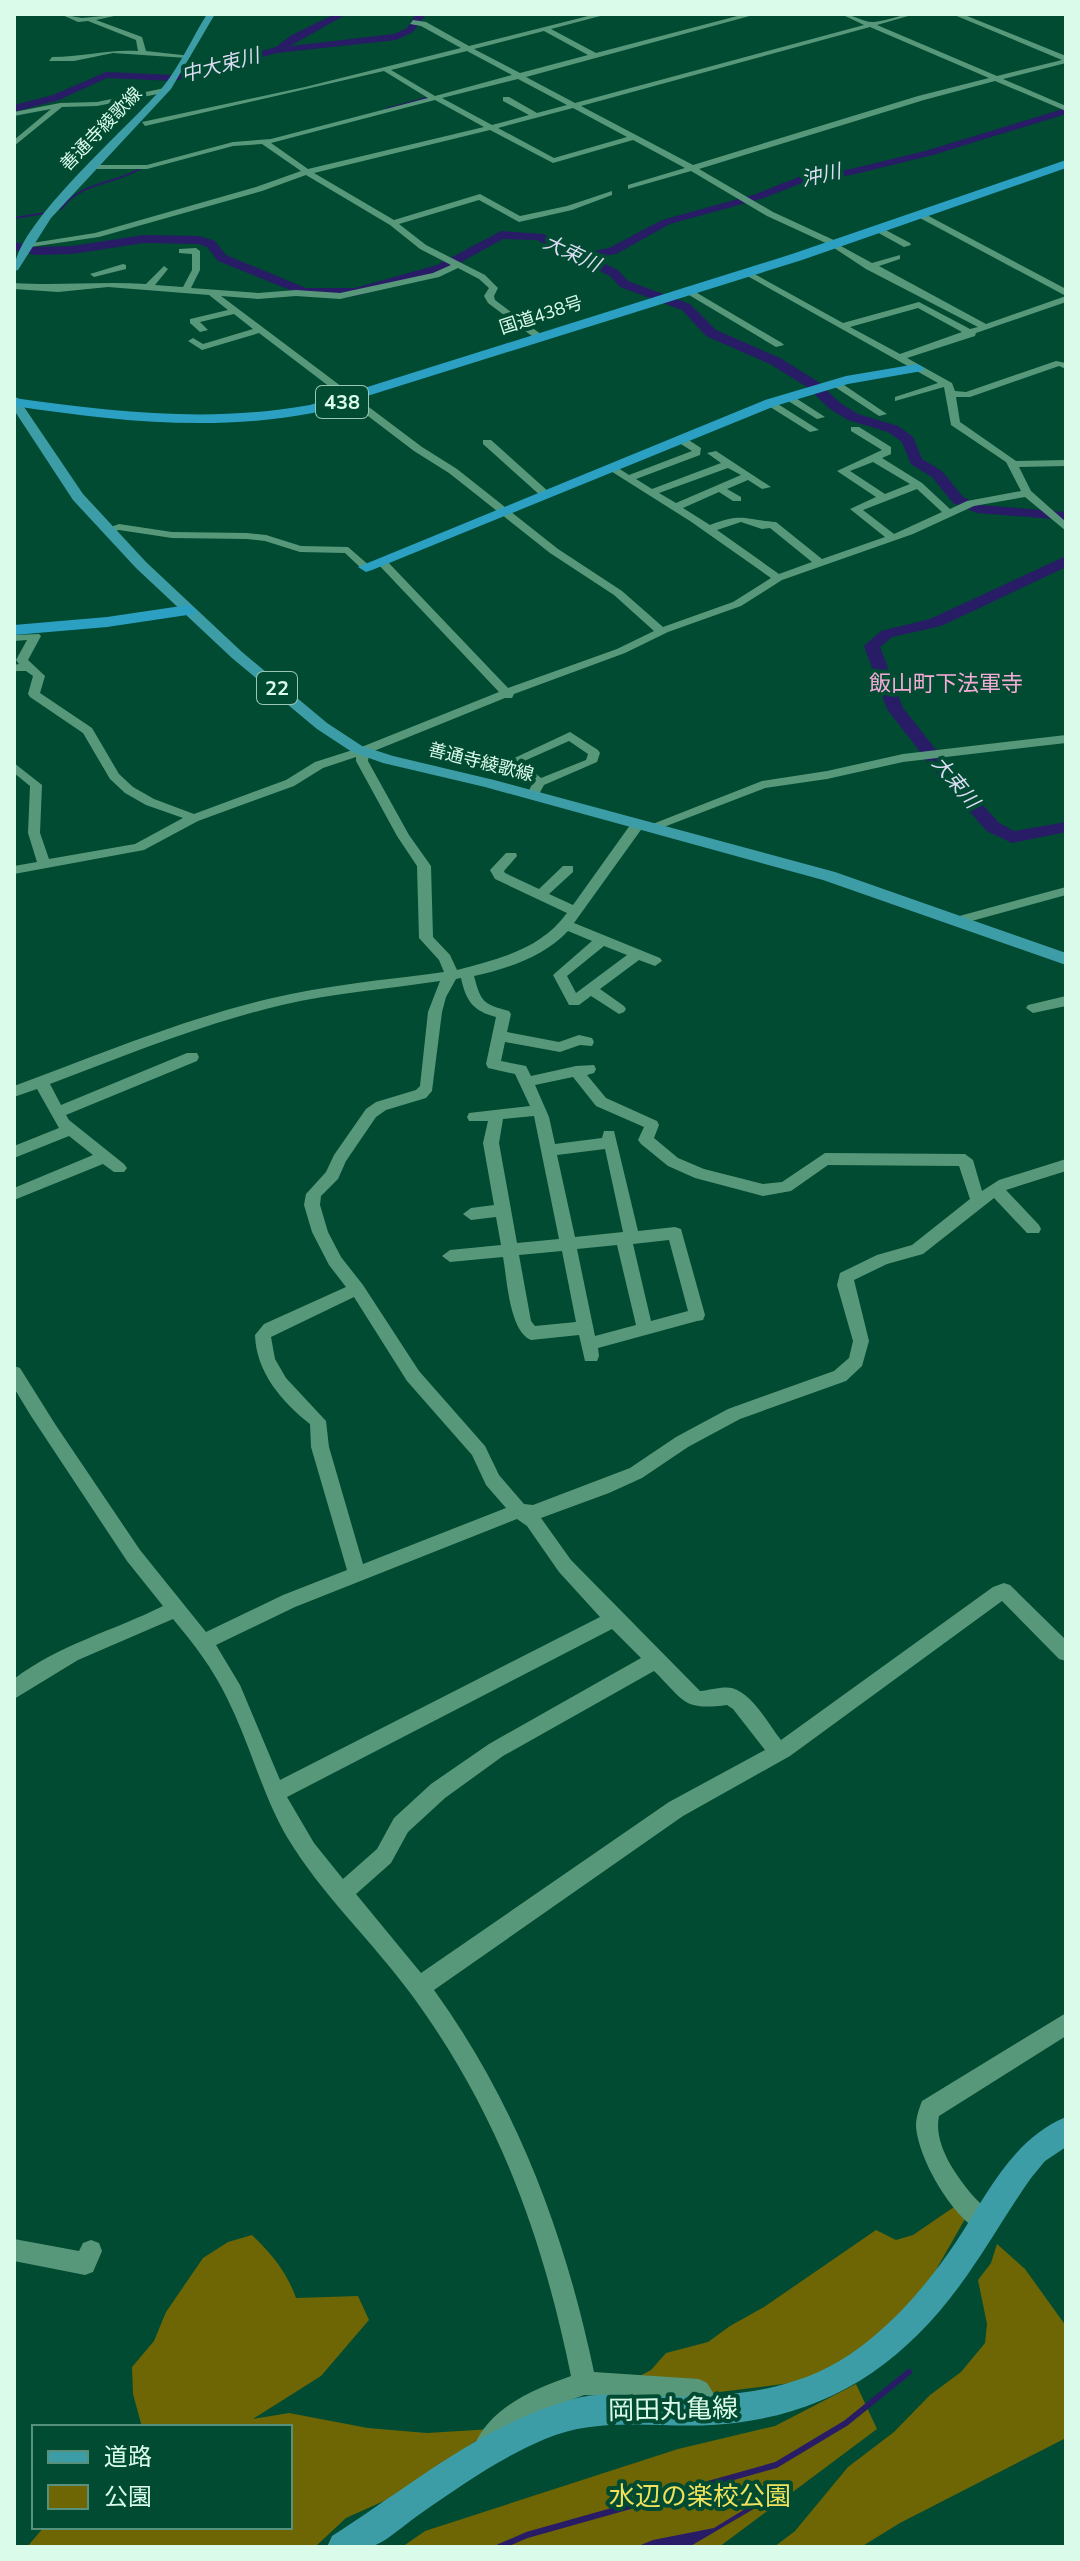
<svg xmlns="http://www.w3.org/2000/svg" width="1080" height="2561" font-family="'Nunito Sans','Noto Sans JP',sans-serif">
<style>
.green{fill:#6e6505}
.water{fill:#281c66}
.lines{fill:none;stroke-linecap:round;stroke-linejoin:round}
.stream-far1{stroke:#281c66;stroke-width:2}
.stream{stroke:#281c66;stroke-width:6}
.river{fill:#281c66;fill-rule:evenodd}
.minor{fill:#58987a;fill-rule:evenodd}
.major{fill:#3d9da6;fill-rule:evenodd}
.highway{fill:#2ba0c3;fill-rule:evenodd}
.labels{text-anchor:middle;stroke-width:8;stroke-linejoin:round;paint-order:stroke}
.far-street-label{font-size:18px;fill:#dafbea;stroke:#004b32}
.far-water-label{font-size:20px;font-style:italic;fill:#dcddf4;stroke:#004b32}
.shield{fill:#004b32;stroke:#99c6b3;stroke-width:2}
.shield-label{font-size:20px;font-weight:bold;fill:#dafbea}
.far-quarter-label{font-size:22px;fill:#f4acd7;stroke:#004b32}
.near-street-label{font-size:26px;fill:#dafbea;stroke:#004b32}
.near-park-label{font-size:26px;fill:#f1e25c;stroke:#004b32}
</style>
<rect width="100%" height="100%" fill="#004b32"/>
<g class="green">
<polygon points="954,2207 965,2219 924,2291 865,2353 807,2381 688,2396 634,2379 651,2370 666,2353 708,2342 730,2326 764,2307 876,2230 896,2240 913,2235"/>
<path d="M252,2235C271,2253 287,2272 296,2298L358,2296L369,2320L321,2376L253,2419L289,2413L368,2428L427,2433L492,2429L413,2488L346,2518L315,2547H27L44,2527H290V2427H142L133,2394L132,2367L154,2341L166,2312L203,2258L228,2242Z"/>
<polygon points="997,2244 1025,2269 1066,2326 1066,2438 900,2523 861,2547 774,2547 795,2531 848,2467 894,2432 930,2395 961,2372 985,2343 987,2324 978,2280 991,2263"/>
<polygon points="856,2384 877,2429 719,2547 402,2547 425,2531 678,2449 775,2426"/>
</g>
<polygon class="water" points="755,2503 757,2507 689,2547 636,2547 653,2540 714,2528"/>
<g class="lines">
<g class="stream-far1">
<polyline points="386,109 427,98"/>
<path d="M61,209C81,181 115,185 141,168"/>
<polyline points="14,218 46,213"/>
</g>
<polyline class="stream" points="499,2547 527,2535 776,2465 846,2423 909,2372"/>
<g class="river">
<polygon points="335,14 347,14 290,46 394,34 407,28 416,14 426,14 413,32 396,40 277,53 174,81 107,78 59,100 14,112 14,105 53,95 106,72 174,75 276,47 290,36"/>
<polygon points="1066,108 1066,114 933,155 851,175 807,181 764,198 670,224 616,254 592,258 618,270 628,281 690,304 716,330 780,358 817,381 840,403 858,414 898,426 913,437 922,459 942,471 963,497 980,505 1066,512 1066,520 977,513 953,503 932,477 911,464 902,442 888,432 848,420 830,409 807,387 770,364 706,336 682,310 620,287 610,276 537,240 503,239 445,271 356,296 330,298 300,294 218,261 207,247 198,244 144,243 72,254 36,255 14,250 14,242 36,247 72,246 144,235 199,236 215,241 226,255 306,288 355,288 437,265 501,231 543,234 581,253 609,248 662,220 756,194 801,176 851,169 925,151"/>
<polygon points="1066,556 1066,567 941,626 892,637 880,647 903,708 960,780 999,823 1014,831 1066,822 1066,832 1012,843 987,831 948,788 887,709 864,646 881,631 930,619"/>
</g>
<g class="minor">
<path d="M60,14L82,18L123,14L96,20L142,37L146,51L191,56L187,58L113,53L74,61H49L52,57C82,57 109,49 138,51L136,40L88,21L78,22Z"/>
<path d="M596,14H608L551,29L596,53L745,14H757L526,77L575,103L864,25L841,14C853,14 864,23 874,22C888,21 900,14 915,14L877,25L997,76L1062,60L952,14H962L1066,56V63L1003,79L1066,106V111L995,81L924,100L699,169L773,212L838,242L839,245L872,263L900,255V259L879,266L986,324L1066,296V302L976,333L975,336L907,358L952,383L955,391L966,392L1056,361L1066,363V369L1059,366L970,397H956L960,422L1016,461L1066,460V466L1019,467L1031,491L1066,522V531L1025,497L974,506L913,534L782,580L741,606L668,632L625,653L514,694L512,698H505L369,753L368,761L409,835L431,866L433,937L450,955L457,970C498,959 540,950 567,913L495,879L490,870L506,853H516L517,856L504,871L505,873L539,889L563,866H573V872L549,894L573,905L633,821H643V827L574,923L660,958L662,961L655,966L639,960L600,989L624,1006L626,1009L624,1012L619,1014L591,996L579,1005H569L553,975L592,941L568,931C545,956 507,969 474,976C481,1002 483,1004 509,1011L511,1014L507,1032L559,1042L579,1035L592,1038L594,1042L592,1046L580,1045L560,1052L505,1042L501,1061L526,1066L531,1076L576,1066L594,1065L596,1069L594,1073L587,1075L606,1098L657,1121L659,1125L654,1138L678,1158L704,1169L763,1184L782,1182L825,1153L965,1154L973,1160L982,1191L999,1180L1066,1159V1171L1006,1190L1039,1225L1041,1229L1039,1233H1027L994,1198L923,1254L887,1264L854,1280L869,1341L862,1366L846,1381L740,1419L688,1447L642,1478L609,1493L541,1518L571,1560L700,1691C710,1690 723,1686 732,1688C753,1694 768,1724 781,1740L993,1587L1004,1583L1010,1585L1066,1640V1661L1059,1659L1002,1601L790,1756L683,1816L434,1990C517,2105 565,2234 594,2372L699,2379L707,2383L719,2402L715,2420L707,2424L699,2420L693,2402L584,2395L550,2408L524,2423L502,2443L494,2457L485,2460L476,2457L473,2448C490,2407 532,2390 571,2376C542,2234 497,2111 411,1994C372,1941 321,1894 287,1837C262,1794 250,1744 227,1698C213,1669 194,1644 173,1619L78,1660L14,1699V1679C58,1645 113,1631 163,1606L127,1561L31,1416L14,1388V1366L20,1368L55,1424L140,1550L206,1632L283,1595L347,1570L311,1447L310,1424C282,1402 256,1372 255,1335L264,1324L346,1287L329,1265L312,1232L304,1205L306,1194L326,1172L334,1155L366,1109L376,1102L416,1090L420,1086L428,1012L440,981C387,989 334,993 282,1005C202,1024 126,1055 50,1084L61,1105L187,1053H197L199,1057L197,1061L66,1115L69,1120L124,1164L127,1168L124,1172H114L103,1164L14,1200V1188L93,1155L69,1136L14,1158V1146L59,1128L37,1089L14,1097V1086C98,1055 181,1020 268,999C326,985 385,980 444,972L439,960L419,938L417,866L397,836L356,761V757L323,768L294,786L198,821L144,850L14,874V866L37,862L28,833L30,786L14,773V763L42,785L40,833L49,859L135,844L183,818L146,805L125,793L110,779L83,733L30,697L28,694L33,676L26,671H14V665L19,664L16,660L27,640L14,641V635L39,634L41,636L28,660L45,676L40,693L92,728L119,774L133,787L154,799L194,814L286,780L315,762L359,748L499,692L377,563V559H385L508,688L617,649L654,631L614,595L550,553L449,473L414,451L259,333L202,350L188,341L193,338L203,344L253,329L234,314L200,322L208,330L200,332L190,323V319L228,310L209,295L108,287L58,292L14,289V283C59,286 101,281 146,284L164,266L168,269L155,285L183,287L192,270V254L179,253V249L196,248L200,251V270L191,288L258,293L296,290L340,293L433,273L451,265L420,249L390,225L306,175L262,191L99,237L30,247L26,244L95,233L256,187L301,171L262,144L233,146L147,169H92L89,165H147L233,142L271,139L428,98L384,71L145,126L142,122L305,87L461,48L421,26L410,24L413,20L426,22L469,46ZM870,27L989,78L918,96L693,165L581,106ZM544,31L588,55L520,73L474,49ZM467,51L512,75L435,96L391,70ZM518,79L567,105L537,113L509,97H503V101L529,115L492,125L442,98ZM435,100L484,127L308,169L271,143ZM573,108L627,137L554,158L498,128ZM490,130L553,163L633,140L685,168L628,185V189L691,171L767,216L828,244L866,269L978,327L970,329L919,302L843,323L749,271L742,273L938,383L895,397V401L944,387L951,425L1006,462L1021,491L967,501L950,509L922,483L882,458L891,454V447L859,427H851V431L882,450L837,471L876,497L850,509L885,537L822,559L776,522C744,520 744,512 710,525L683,508L719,492L733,501H741V497L727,489L748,480L762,489L771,487L716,451L707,453L721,463L652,489L636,479L700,455L701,448L684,437H676V441L692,451L629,475L615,466L606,468L690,521L771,578L733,602L663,627L622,591L558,549L457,469L422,447L221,296L258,299L296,296L340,299L439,277L458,268L479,279L489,288L484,296L488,303L536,339H542V335L495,300L494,296L498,288L485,275L426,245L399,224L479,200L519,222L572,210L612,195V191L567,206L520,216L480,194L394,220L314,173ZM918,308L962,332L900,354L850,327ZM873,462L910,484L885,494L850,471ZM728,468L741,475L676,503L659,493ZM917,489L942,512L894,534L863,510ZM741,522L762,529L770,528L812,562L779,574L717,530ZM604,946L627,955L576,993L567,976ZM461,978C466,1001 473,1011 496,1017L486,1064L488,1068L515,1074L530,1106L469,1113L467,1117L469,1121H488L483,1143L494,1205L471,1208L463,1214L471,1220L496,1217L501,1245L450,1250L442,1256L450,1262L503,1257C507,1278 509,1331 531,1340L579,1335L585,1361H597L599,1356L598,1348L697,1321L703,1320L705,1315L681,1229L675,1227L638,1231L614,1131H604L602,1138L555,1144L549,1117L535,1085L573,1077L596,1106L644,1127L638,1140L641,1144L668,1166L695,1178L763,1196L791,1191L828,1165L959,1166L970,1199L912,1245L877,1255L840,1273L837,1285L853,1341L849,1358L834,1371L728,1409L676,1437L630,1468L533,1505L524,1504L499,1475L485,1446L419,1371L363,1285L341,1257L328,1232L320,1205L321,1196L338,1179L346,1161L376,1117L386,1110L426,1098L432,1091L442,1012L446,997L456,979ZM534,1116L559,1239L517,1243L499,1143L503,1119ZM605,1149L623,1232L575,1237L557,1155ZM669,1240L688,1311L651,1321L633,1244ZM617,1245L636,1325L595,1336L577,1249ZM562,1251L576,1322L535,1326L531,1321L519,1255ZM354,1297L407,1381L472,1455L486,1485L506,1508L363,1564L329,1447L326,1421L286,1378L275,1359L271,1337ZM517,1519L527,1526L559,1572L600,1617L280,1780L240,1685L216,1645L295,1607ZM612,1629L641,1658L489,1744L431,1784L394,1818L377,1849L343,1879L314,1843L287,1797ZM654,1671C684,1700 682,1711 727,1705L733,1709L765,1750L669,1802L421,1973L356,1894L391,1863L408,1832L445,1798L503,1756Z"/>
<polygon points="165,88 168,92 97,106 62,107 14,146 14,140 51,109 14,116 14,112 60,103 97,102"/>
<polygon points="921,212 1066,289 1066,296 918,217 917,215"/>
<polygon points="878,226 910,243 911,245 904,247 875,231 874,229"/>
<polygon points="123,264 126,265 126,269 94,277 90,274"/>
<polygon points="687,287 782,343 784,345 776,347 684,292 684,288"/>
<polygon points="835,380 838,381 887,414 879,416 832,385 830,383"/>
<polygon points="785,395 791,395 825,417 817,419 785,399"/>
<polygon points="767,401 773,401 819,430 810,432 767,405"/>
<polygon points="483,440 491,440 550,493 550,497 542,497 483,444"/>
<polygon points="119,524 172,532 247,533 266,535 301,546 348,547 371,567 362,569 345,553 300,552 265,541 247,539 172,538 119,530 108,533 103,530"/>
<path d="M570,732L598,750L600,753L597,762L544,785L537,798H529L527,795L532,784L508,761ZM569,741L588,754L586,760L541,778L522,762Z"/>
<polygon points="1066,735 1066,743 903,762 827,779 765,788 656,830 646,830 645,827 762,781 827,771 903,754"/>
<polygon points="1066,887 1066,895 957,925 950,921 952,918"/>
<polygon points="1066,996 1066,1006 1033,1013 1026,1008 1028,1005"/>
<path d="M1066,2013V2036L939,2116C933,2145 957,2177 975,2198C983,2206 992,2213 996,2223L993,2231L985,2234C954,2221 918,2159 916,2126C916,2117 919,2109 922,2101Z"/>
<polygon points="14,2239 79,2251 83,2243 91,2240 99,2243 102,2251 93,2272 85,2275 14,2261"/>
</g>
<g class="major">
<path d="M207,14H215L171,89L51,218L18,270L14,271C14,225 130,126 162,88C180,66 192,38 207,14Z"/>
<polygon points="14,397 18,398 83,494 146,562 242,652 327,723 362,746 393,756 494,780 835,872 1066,953 1066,965 823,880 485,787 383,763 352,752 317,729 232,658 136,568 73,500 14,410"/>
<path d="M1066,2117V2147L1045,2161L1031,2178C1009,2209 990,2243 968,2274C904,2366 826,2418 712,2425C656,2428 598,2416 545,2439C500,2458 460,2486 420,2514C406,2523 386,2543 370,2547C357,2550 340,2547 327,2547L332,2536C409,2487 483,2424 573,2399C598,2392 625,2395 651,2396C719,2398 791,2394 849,2355C892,2326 927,2285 956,2242C987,2195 1011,2140 1066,2117Z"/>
</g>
<g class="highway">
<path d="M1066,160V168L802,260L313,413C212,432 115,421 14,406V398C113,412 211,423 310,405L792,254Z"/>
<polygon points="917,364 924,368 922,371 848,384 775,406 372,570 366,572 358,567 765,400 846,376"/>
<polygon points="188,605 196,610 194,614 107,627 14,635 14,625 107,617"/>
</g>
</g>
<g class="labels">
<g class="far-street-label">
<text transform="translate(101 129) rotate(-46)" y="6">善通寺綾歌線</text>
<text transform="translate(541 315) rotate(-18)" y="6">国道438号</text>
<text transform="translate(481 762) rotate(14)" y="6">善通寺綾歌線</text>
</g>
<g class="far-water-label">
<text transform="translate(220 65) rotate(-15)" y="7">中大束川</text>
<text transform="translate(821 175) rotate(-13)" y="7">沖川</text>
<text transform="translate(572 253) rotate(25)" y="7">大束川</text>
<text transform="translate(956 782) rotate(50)" y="7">大束川</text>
</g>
<g class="shield">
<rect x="316" y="386" width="52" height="32" rx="6"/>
<rect x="257" y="672" width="40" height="32" rx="6"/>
</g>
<g class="shield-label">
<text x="342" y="409">438</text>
<text x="277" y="695">22</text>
</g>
<g class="far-quarter-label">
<text x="946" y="691">飯山町下法軍寺</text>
</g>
<g class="near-street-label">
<text transform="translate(673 2409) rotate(-1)" y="9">岡田丸亀線</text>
</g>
<g class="near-park-label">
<text x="700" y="2505">水辺の楽校公園</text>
</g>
</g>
<rect width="1080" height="2561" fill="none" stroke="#dafbea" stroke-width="32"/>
<rect x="32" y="2425" width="260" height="104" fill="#004b32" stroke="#57917c" stroke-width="2"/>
<rect x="48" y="2451" width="40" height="12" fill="#3d9da6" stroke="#57917c" stroke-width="2"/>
<text x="104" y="2465" font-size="24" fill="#dafbea">道路</text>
<rect x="48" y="2485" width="40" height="24" fill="#6e6505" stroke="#57917c" stroke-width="2"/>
<text x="104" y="2505" font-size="24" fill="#dafbea">公園</text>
</svg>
